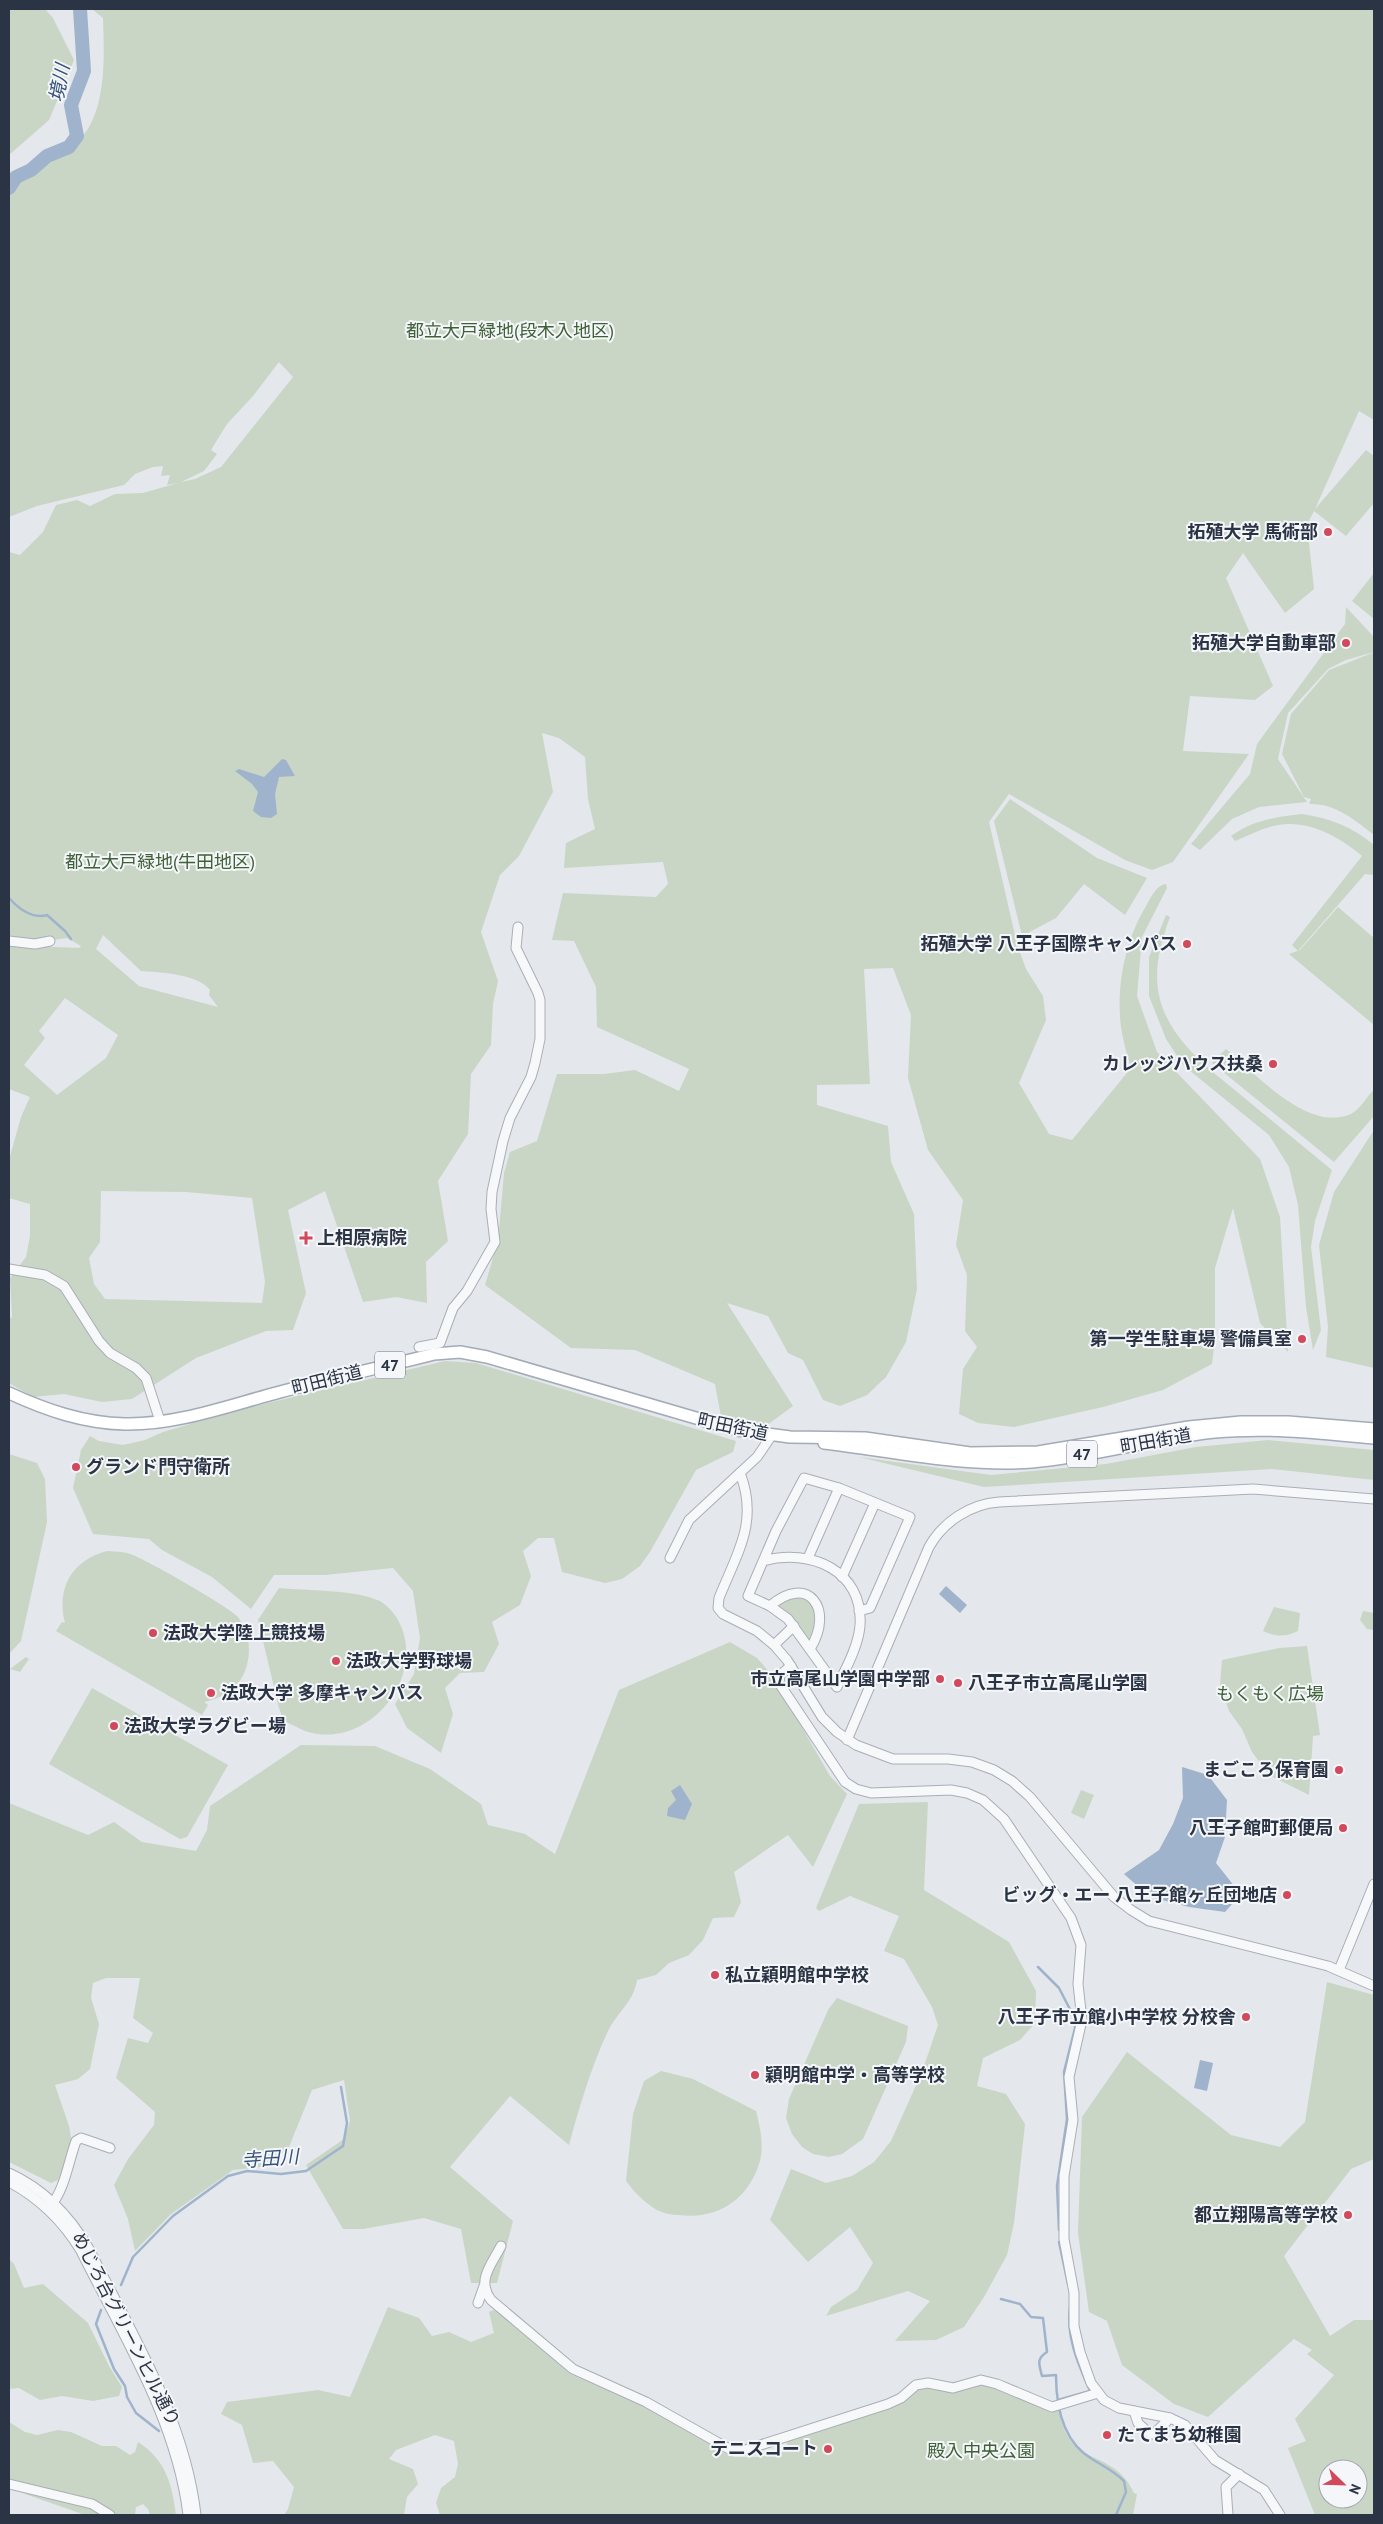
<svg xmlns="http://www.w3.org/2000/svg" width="1383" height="2524" font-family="'PT Sans','Noto Sans JP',sans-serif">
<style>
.green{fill:#c9d6c5;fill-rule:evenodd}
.water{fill:#9fb4cc}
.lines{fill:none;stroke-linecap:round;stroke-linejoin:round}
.stream{stroke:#9fb4cc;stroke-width:2.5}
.river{stroke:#9fb4cc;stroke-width:14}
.minor-casing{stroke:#a9aeb7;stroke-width:11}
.major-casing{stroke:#a3abb8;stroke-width:14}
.minor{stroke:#f7f8fa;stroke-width:9}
.major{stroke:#fff;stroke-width:11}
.poi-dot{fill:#d1495b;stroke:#f4f6f9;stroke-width:2}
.labels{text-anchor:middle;stroke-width:4;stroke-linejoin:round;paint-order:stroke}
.shield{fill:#f4f6f9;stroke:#676e7b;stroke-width:1}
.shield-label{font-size:16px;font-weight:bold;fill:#2b3445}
.park-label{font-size:18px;fill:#3f6138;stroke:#f4f6f9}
.poi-label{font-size:18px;font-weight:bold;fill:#2b3445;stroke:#f4f6f9;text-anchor:end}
.street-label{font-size:18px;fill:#2b3445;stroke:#f4f6f9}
.water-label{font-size:19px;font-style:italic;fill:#34527a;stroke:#f4f6f9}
</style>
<rect width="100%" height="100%" fill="#e4e7ec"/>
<g class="green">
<polygon points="9,9 45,9 53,18 74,60 49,120 9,155"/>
<path d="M92,9H1374V420L1359,411L1315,509L1366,450L1374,456V503L1346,536L1314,511L1307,525L1314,589L1285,613L1243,553L1226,578L1273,686L1255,700L1190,696L1183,751L1249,754L1173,862L1152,870L1125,860L1009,794L989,822L1017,944L1026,969L1043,996L1046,1020L1019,1083L1049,1134L1072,1140L1131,1068C1127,1055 1123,1041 1121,1027C1116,986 1125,941 1146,906C1151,898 1156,885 1166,884L1167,888L1142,937L1137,996L1157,1052L1260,1159L1280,1217L1288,1352L1260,1323L1233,1208L1215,1268V1338L1212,1364L1163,1390L1103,1407L1014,1427L978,1423L959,1414L963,1369L977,1347L965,1331L967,1275L956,1245L963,1200L928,1150L908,1078L911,1015L893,968L864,969L870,1084L817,1085V1105L888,1126L891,1162L914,1214L917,1289L906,1342L886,1377L867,1395L840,1406L823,1400L803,1360L788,1353L768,1316L727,1303L793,1406L763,1428L721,1417L715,1384L635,1350L571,1348L485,1285L498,1241L504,1173L510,1152L537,1141L557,1074H604L635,1070L679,1091L689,1069L597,1027L596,987L574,941L552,940L563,893L656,897L668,884L663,862L564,868L566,843L595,829L588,799L585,757L559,738L542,733L553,792L519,856L500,875L481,932L498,981L493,1004L491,1045L471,1074L468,1134L438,1181L448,1241L426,1262L427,1303L396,1297L363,1302L325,1191L288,1210L306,1293L293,1330L266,1331L196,1358L132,1399L102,1402L64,1394L33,1397L9,1383V1319L12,1317L10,1278L26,1257L30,1236V1204L9,1198V1160L21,1117L30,1097L9,1089V945L79,948L81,946L67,938L38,942L9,938V552L20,555L43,532L56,505L77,500L90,506L115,494L143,493L178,483L167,485L170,475L161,476L163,466L153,467L135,474L124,485L37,506L9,517V183C27,172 62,155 77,142C108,114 104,54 103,18ZM279,362L293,377L221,467L195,479L181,482L204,471L217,454L211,450L227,424L253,396ZM103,935L141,971C159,972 199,974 210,990L209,995L218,1007L139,986L96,949ZM65,998L118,1035L106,1058L57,1095L24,1065L45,1038L39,1031ZM101,1191L186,1192L252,1198L265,1282L262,1303L105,1299L94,1284L89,1258L100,1242Z"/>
<polygon points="1374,573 1374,619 1352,601"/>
<polygon points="1346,607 1374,637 1374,652 1346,660 1328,669 1288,713 1278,759 1307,802 1259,807 1232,819 1200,850 1191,844 1250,774 1257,744 1345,624"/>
<path d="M1372,653L1374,654V835C1355,820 1335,803 1309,804L1311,799L1304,797L1282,754L1291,714L1329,670Z"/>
<polygon points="1010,799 1097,858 1147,878 1125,915 1084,884 1056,918 1022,936 994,821"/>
<path d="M1302,814C1329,818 1353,827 1374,845V875L1365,874L1298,951L1292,945L1362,856C1339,837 1310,820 1278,825C1264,827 1248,836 1235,841L1231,836C1253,820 1276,817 1302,814Z"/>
<polygon points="1338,907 1374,938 1374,1025 1289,954 1300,950"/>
<path d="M1166,915L1170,917C1159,947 1151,978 1163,1009C1179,1049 1216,1074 1247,1100C1276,1124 1304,1147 1332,1170L1315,1221L1311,1247L1321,1330L1313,1350L1306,1307L1298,1205L1289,1167L1269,1135L1184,1066L1166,1039L1149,996V957Z"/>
<path d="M1226,1049C1256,1074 1308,1133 1351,1114C1359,1110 1368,1096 1374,1089V1116L1334,1162L1212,1063Z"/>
<polygon points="1374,1130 1374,1368 1326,1357 1328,1327 1319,1245 1334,1192"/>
<polygon points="445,1361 476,1363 736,1441 733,1452 696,1470 650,1552 640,1566 622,1579 605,1583 562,1572 554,1538 538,1538 523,1551 531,1576 520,1605 492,1622 499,1644 484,1672 460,1673 445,1688 453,1714 441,1753 407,1728 395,1704 414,1674 420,1638 413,1591 393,1568 325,1575 274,1575 251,1609 212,1577 162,1550 149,1539 93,1534 73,1488 81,1450 90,1436 99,1441 123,1445 145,1440 163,1432 242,1409"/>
<polygon points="1268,1440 1374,1450 1374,1480 1272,1469 984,1487 859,1457 991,1475 1106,1464 1196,1447"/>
<polygon points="9,1454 37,1463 45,1479 47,1522 21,1641 9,1654"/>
<path d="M107,1551C115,1552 122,1551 130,1554C144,1558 229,1607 238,1617C250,1633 252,1653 245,1671C238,1689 222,1698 204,1702L208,1705L202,1715L56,1631L62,1622L65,1623C56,1588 72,1560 107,1551Z"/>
<path d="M279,1588C309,1591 352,1589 380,1601C387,1605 394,1613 398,1620C429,1677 367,1752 305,1731C298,1728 291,1724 284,1721L279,1708L258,1620Z"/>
<path d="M786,1597C820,1598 818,1610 814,1639H807L778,1607V1601Z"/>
<path d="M1274,1607L1300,1613L1298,1631C1285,1637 1276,1637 1263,1631Z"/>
<polygon points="1363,1611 1374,1613 1374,1630 1367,1629 1360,1620"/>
<path d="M730,1642L757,1658L771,1674L830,1776L847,1794L813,1867L788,1835L734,1872L741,1902L734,1917L713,1918L703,1940L689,1955L669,1963L656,1975L637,1980C634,2001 618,2012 609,2029C592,2064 579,2108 569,2145L510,2096L450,2167L513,2221L497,2283H471L461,2229L424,2218L363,2229H343L306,2165L344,2139L350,2121L344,2080L312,2090L289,2147L270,2166L233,2170L171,2214L135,2251L128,2219L114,2185L128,2159L154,2125L155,2112L116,2078L128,2038L148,2043L153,2033L133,2018L140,1978H106L93,1983L91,1998L99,2024L90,2069L78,2079L55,2085L69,2126L72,2143L58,2180L51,2183L9,2162V1803L88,1835L114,1822L142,1842L196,1851L207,1830L210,1806L301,1745L375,1746L430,1769L481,1804L488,1825L525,1834L555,1854L619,1690Z"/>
<polygon points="1307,1646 1320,1735 1313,1736 1309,1795 1269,1775 1252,1752 1242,1729 1229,1711 1220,1685 1222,1660 1279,1648"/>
<polygon points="26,1657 29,1659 20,1672 10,1669"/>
<polygon points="92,1688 228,1765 187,1837 180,1839 49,1764"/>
<polygon points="1081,1790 1094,1795 1084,1819 1071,1813"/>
<polygon points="928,1802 924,1890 1009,1942 1036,1991 1035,2023 1020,2040 983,2058 977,2086 1006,2094 1025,2124 1014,2223 1007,2255 984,2297 964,2327 936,2340 895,2341 930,2301 908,2291 826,2316 831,2307 857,2290 873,2263 850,2227 808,2262 770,2220 791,2169 826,2183 852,2176 874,2162 891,2141 922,2072 938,2025 932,2007 904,1959 884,1951 899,1916 850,1896 819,1911 816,1908 859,1804"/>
<path d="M1327,1982L1374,1995V2159L1351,2169L1284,2256L1330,2336L1354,2320H1374V2515H1315L1288,2448L1306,2441L1295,2419L1334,2375L1307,2354L1312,2350L1294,2339L1208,2417L1174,2404L1122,2365L1107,2321L1089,2312L1078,2233L1082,2117L1127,2052L1231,2135L1280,2147L1305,2122ZM1328,2469H1358V2499H1328Z"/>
<polygon points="837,1998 908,2026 906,2042 863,2139 842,2154 829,2157 813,2154 802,2147 792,2134 786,2118 789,2099 828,2010"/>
<path d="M661,2071L693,2079L756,2111C760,2127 764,2144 760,2161C749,2199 718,2220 679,2215C672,2215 663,2213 657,2210C645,2203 634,2192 626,2181L633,2114L644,2081Z"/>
<polygon points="9,2259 14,2264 24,2288 43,2284 88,2323 109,2366 122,2387 119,2396 93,2401 62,2396 40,2400 19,2388 9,2389"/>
<path d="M388,2307L419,2318L432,2336L449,2332L471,2342L494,2333L489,2312L494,2310L511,2321L570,2374L643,2406L702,2438L719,2451L734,2457H758L790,2450L785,2440L925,2387L947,2392L982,2384L1059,2408C1066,2470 1113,2446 1134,2493L1137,2494L1133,2515H440L436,2503L441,2488L455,2477L458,2464L454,2441L435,2435L396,2450L389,2459L413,2469L418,2484L407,2497L404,2515H284L288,2509L294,2487L273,2461L253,2463L242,2425L221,2414L227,2402L318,2390L350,2397Z"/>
<path d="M9,2422L25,2432L37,2435L58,2430L71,2432L102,2446H116L130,2455L135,2452L138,2442C166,2460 172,2484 176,2515H150L148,2509L143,2504L136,2507L135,2515H85L25,2494L27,2484L9,2479Z"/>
</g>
<g class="water">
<polygon points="282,759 286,760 295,776 279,777 275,794 277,814 271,818 261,817 253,811 258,792 252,784 235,771 239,769 264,777"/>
<polygon points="946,1586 967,1605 960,1613 939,1594"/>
<polygon points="1182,1767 1208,1775 1227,1800 1225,1837 1216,1863 1235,1887 1233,1903 1225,1912 1189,1907 1150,1897 1124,1874 1159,1850 1173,1824 1183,1798"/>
<polygon points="680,1785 692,1804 685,1820 667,1816 668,1808 676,1800 671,1791"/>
<polygon points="1200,2060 1213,2063 1207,2091 1194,2088"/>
</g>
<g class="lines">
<g class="stream">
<path d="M9,898C18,908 32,919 47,915L65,931L71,939"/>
<polyline points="1038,1967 1059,1988 1075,2019 1075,2028 1064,2072 1067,2119 1057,2186 1059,2230"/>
<polyline points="1059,2242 1068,2284"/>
<polyline points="121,2285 133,2257 173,2216 228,2176 247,2171 281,2174 306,2171 343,2146 347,2123 341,2087"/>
<path d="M1001,2299L1020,2304L1031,2317L1043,2318L1047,2352C1036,2359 1039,2364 1042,2376L1056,2375C1056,2406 1063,2442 1092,2459C1103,2466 1114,2471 1124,2481L1126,2492L1116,2515"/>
<polyline points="101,2310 96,2324 114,2369 125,2386 127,2397 136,2413 159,2431"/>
<path d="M1058,2400L1090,2391C1078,2363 1066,2338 1070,2307"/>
</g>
<polyline class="river" points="9,188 16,177 31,170 47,156 69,147 77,136 71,105 84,71 80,9"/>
<g class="minor-casing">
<g id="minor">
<polyline points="9,941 35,944 50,941"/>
<polyline points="9,1269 45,1275 64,1286 99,1341 110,1353 136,1368 146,1378 160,1421"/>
<polyline points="419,1347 440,1343 453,1308 467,1291 495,1242 491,1209 492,1192 503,1141 510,1118 531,1077 535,1063 540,1039 540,1000 538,993 516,948 518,927"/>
<path d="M740,1473C759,1522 737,1553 719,1598L718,1608L723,1614L757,1631L774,1645L787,1660L822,1717L837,1732L856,1745L893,1759H948L972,1762L994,1770L1012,1781L1030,1797L1114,1897L1131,1910L1149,1921L1328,1966L1374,1986"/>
<polyline points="670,1558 689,1520 757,1457 772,1435"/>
<polyline points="808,1558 839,1488"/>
<path d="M763,1561C810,1548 864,1570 860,1626C858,1647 846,1668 837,1687L788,1619L770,1606L748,1596L776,1531L804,1478L839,1488L910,1517L870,1608L859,1611"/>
<polyline points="842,1577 875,1503"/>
<path d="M770,1606C808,1573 835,1609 810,1649"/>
<polyline points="774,1645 794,1626"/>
<polyline points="791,1666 780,1675 779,1683 845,1782 856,1789 871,1793 951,1790 967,1793 983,1800 1004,1819 1071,1918 1081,1945 1078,1984 1082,2020 1069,2077 1073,2120 1064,2176 1064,2239 1074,2293 1074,2326 1080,2352 1091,2383 1104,2400 1119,2408 1170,2418 1185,2425 1215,2460 1264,2490 1280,2515"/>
<path d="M847,1740L929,1547C943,1522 970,1504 999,1502L1253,1489L1374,1499"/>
<polyline points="1339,1970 1374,1884"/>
<path d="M9,2173C44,2189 70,2216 89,2249C132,2334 185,2419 196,2515"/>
<path d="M9,2182C39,2198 63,2221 81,2251C123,2335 177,2421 188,2515"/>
<path d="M50,2207C65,2189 68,2163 76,2141L81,2138L110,2148"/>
<path d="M501,2246C492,2264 476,2280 491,2300L573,2369L646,2402L731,2450H745L888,2404L901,2398L916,2385L928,2383L953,2388L981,2380L997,2384L1052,2407L1098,2393"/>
<polyline points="478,2303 484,2286"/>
<polyline points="1134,2411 1138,2423 1150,2434 1154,2434 1170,2418"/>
<polyline points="9,2484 92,2504 110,2515"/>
<polyline points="1228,2515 1226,2487 1239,2474"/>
</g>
</g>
<g class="major-casing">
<g id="major">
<path d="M9,1393C46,1410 83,1423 125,1424C177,1425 230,1405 280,1392C331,1378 383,1367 434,1354L460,1352L487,1357L737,1430L790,1437L865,1438L970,1453L1038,1452L1189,1427L1241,1422H1288L1374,1429"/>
<path d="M824,1443C892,1451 962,1467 1032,1462C1093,1457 1154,1438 1215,1432C1268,1427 1321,1433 1374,1438"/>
</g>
</g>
<use href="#minor" class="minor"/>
<use href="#major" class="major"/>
</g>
<g class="poi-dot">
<circle cx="1328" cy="532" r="5"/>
<circle cx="1346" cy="643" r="5"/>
<circle cx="1187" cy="944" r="5"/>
<circle cx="1273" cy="1064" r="5"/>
<path d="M303.5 1230.5h5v5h5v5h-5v5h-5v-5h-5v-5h5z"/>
<circle cx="1302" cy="1339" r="5"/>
<circle cx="76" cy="1467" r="5"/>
<circle cx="153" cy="1633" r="5"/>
<circle cx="336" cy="1661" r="5"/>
<circle cx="940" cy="1679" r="5"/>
<circle cx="958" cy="1683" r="5"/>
<circle cx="211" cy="1693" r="5"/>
<circle cx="114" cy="1726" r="5"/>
<circle cx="1339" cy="1770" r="5"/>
<circle cx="1343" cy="1828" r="5"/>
<circle cx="1287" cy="1895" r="5"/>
<circle cx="715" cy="1975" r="5"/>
<circle cx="1246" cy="2017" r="5"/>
<circle cx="755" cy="2075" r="5"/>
<circle cx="1348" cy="2215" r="5"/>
<circle cx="1107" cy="2435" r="5"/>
<circle cx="828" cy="2449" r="5"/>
</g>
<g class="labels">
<g class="shield">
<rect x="375" y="1351.5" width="30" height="27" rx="4"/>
<rect x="1067" y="1440.5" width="30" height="27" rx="4"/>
</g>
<g class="shield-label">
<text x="390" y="1371">47</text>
<text x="1082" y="1460">47</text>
</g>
<g class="park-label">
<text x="510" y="337">都立大戸緑地(段木入地区)</text>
<text x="160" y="868">都立大戸緑地(牛田地区)</text>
<text x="1270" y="1700">もくもく広場</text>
<text x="981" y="2457">殿入中央公園</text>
</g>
<g class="poi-label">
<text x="1318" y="538">拓殖大学 馬術部</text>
<text x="1336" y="649">拓殖大学自動車部</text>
<text x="1177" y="950">拓殖大学 八王子国際キャンパス</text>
<text x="1263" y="1070">カレッジハウス扶桑</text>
<text x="317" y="1244" text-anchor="start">上相原病院</text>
<text x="1292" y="1345">第一学生駐車場 警備員室</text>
<text x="86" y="1473" text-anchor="start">グランド門守衛所</text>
<text x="163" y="1639" text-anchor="start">法政大学陸上競技場</text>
<text x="346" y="1667" text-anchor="start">法政大学野球場</text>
<text x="930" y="1685">市立高尾山学園中学部</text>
<text x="968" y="1689" text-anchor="start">八王子市立高尾山学園</text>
<text x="221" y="1699" text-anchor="start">法政大学 多摩キャンパス</text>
<text x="124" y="1732" text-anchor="start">法政大学ラグビー場</text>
<text x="1329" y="1776">まごころ保育園</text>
<text x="1333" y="1834">八王子館町郵便局</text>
<text x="1277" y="1901">ビッグ・エー 八王子館ヶ丘団地店</text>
<text x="725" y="1981" text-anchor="start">私立穎明館中学校</text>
<text x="1236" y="2023">八王子市立館小中学校 分校舎</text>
<text x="765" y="2081" text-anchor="start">穎明館中学・高等学校</text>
<text x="1338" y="2221">都立翔陽高等学校</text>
<text x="1117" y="2441" text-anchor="start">たてまち幼稚園</text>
<text x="818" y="2455">テニスコート</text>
</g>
<g class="street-label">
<text transform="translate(327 1380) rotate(-14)" y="6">町田街道</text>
<text transform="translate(733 1427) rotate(12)" y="6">町田街道</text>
<text transform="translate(1156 1441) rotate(-10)" y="6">町田街道</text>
<text transform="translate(126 2329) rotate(63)" y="6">めじろ台グリーンヒル通り</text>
</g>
<g class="water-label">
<text transform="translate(59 83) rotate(-79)" y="7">境川</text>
<text transform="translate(270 2158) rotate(-4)" y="7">寺田川</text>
</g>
</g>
<rect width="1383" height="2524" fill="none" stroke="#2b3445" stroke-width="20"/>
<g transform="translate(1343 2484) rotate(113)"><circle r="24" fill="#f4f6f9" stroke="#a4a8b1"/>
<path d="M0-4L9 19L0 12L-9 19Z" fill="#d1495b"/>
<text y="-8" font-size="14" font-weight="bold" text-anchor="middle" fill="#2b3445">N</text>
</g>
</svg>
